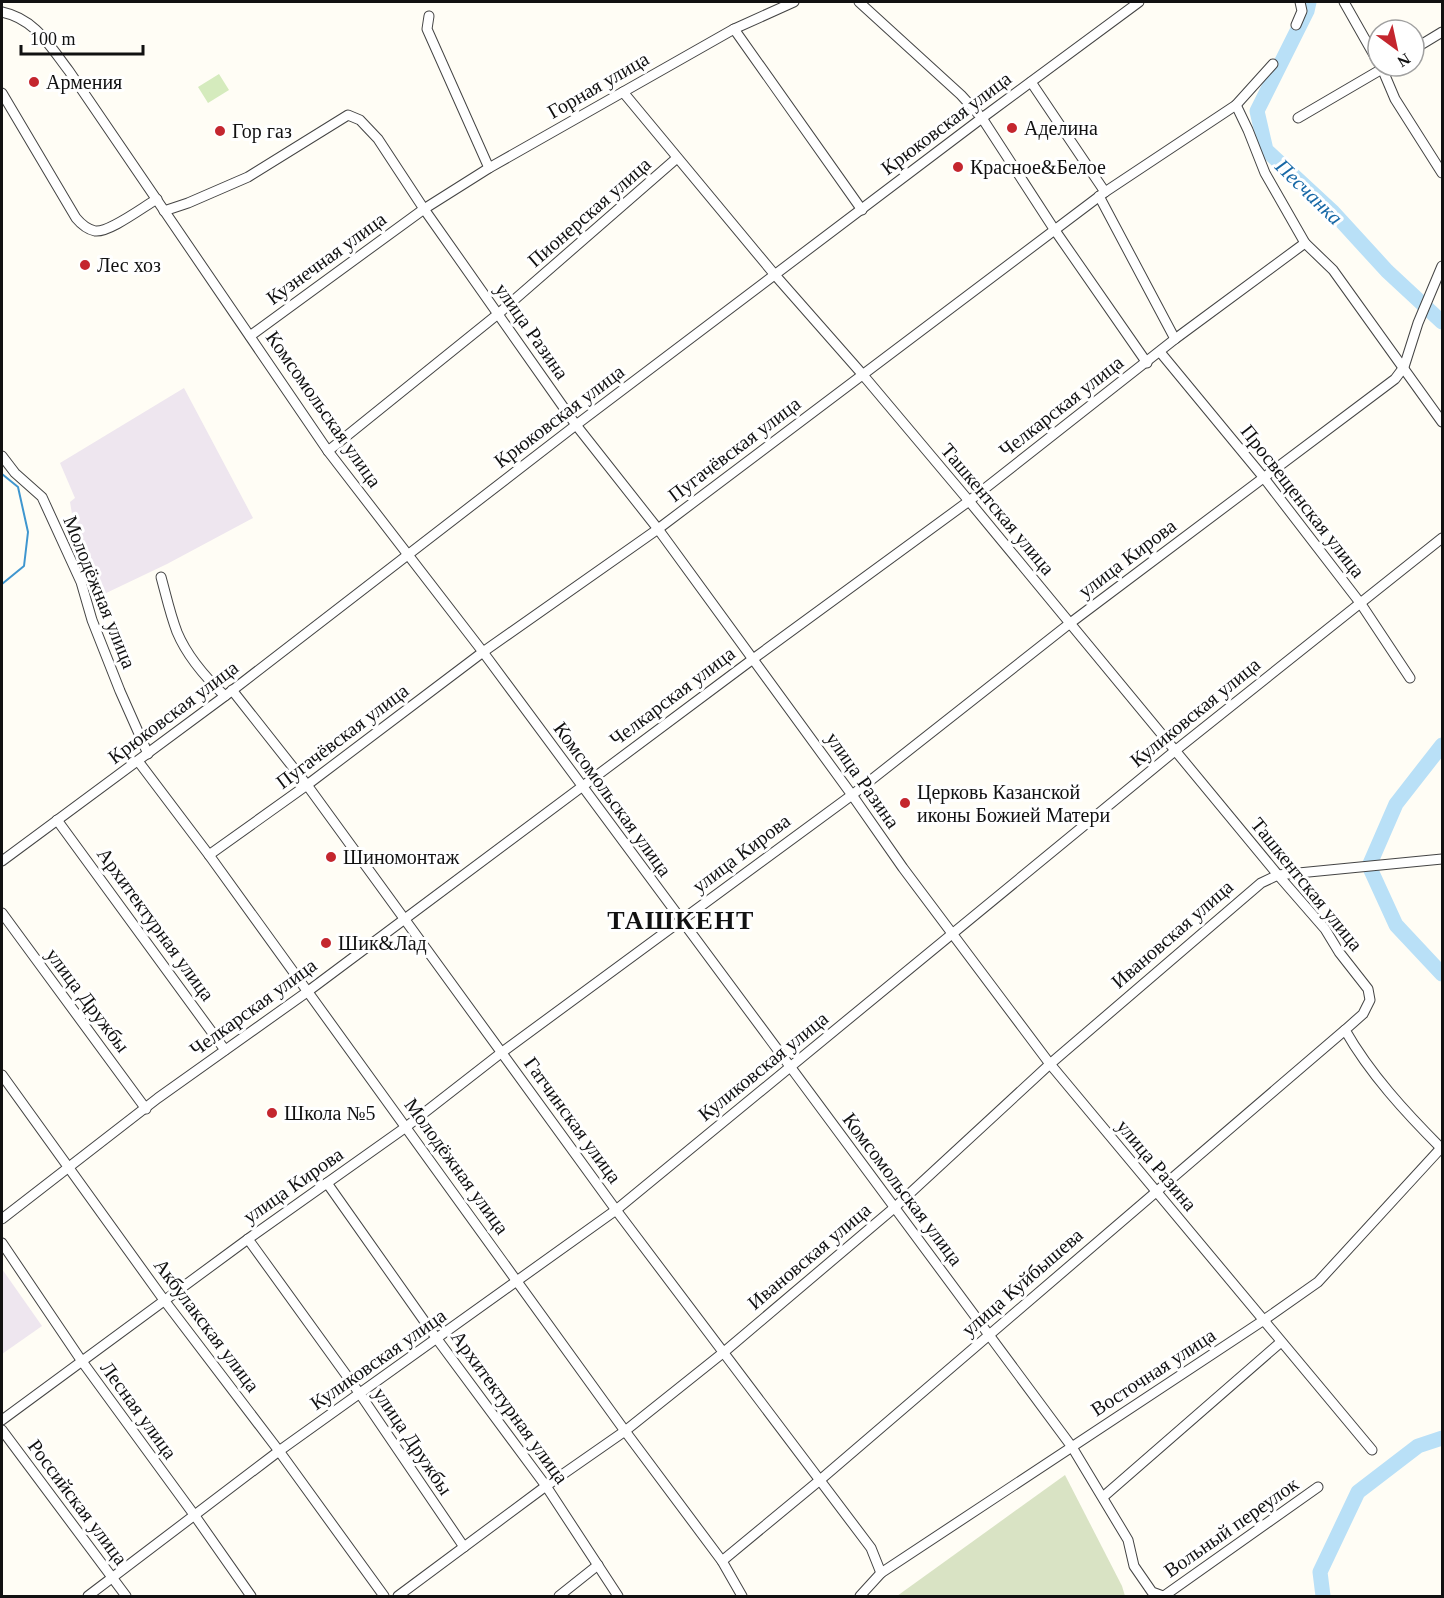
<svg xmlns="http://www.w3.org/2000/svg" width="1444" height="1598" font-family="'Times New Roman',serif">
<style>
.industrial{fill:#eee6ef}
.green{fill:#d5ebbd}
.cemetery{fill:#d9e3c4}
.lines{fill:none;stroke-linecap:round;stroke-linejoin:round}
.stream{stroke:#3f96cf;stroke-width:2}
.river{stroke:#b9e0f7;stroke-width:15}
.minor-casing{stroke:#444;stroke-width:11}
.minor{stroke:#fff;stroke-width:9}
.poi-dot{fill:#c4262e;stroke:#fff;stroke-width:2}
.labels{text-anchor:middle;stroke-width:6;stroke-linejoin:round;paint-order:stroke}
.poi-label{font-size:20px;fill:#111;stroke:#fff;text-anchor:start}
.street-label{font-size:20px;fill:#111;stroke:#fff}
.water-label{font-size:21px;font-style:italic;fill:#1768a6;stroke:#fff}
.district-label{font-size:26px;font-weight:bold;letter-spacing:1.5px;fill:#111;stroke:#fff}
</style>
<rect width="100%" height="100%" fill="#fffdf5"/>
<g class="industrial">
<polygon points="184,388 253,518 167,564 102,595 75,532 70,502 75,498 60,463"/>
<polygon points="2,1269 42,1326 2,1354"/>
</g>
<polygon class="green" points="219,74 229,90 208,103 198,87"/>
<polygon class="cemetery" points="1065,1475 1122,1586 1125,1596 897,1596"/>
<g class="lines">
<polyline class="stream" points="2,474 18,487 28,532 24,566 2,584"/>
<g class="river">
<polyline points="1309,2 1307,11 1257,111 1266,150 1333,212 1387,271 1442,322"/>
<polyline points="1442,745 1396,804 1369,866 1396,925 1442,974"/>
<polyline points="1323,1596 1320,1572 1358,1492 1418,1446 1442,1438"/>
</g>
<g class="minor-casing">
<g id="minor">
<polyline points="859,2 961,95 982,118 1054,229 1147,363"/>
<polyline points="1344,2 1378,62"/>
<path d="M2,12C35,19 49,45 69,71L328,451L483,652L1072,1447L1128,1540L1134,1566L1152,1592L1163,1596"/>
<polyline points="429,16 427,29 489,168"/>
<polyline points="1296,25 1302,11 1300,2"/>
<polyline points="734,29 862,210"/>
<polyline points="1414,49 1442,32"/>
<polyline points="1381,66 1395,99 1442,173"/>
<polyline points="1031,82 1105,192"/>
<path d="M623,92L775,275L863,375L969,501L1278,875L1325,929L1339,952L1368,989L1370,1000L1363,1014L1345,1030C1370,1074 1406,1113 1442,1149"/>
<path d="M2,93L76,218C81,224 86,229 95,231C109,233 143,207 157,199"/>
<polyline points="1236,105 1248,130 1265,173 1305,243 1333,270 1442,422"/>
<polyline points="1298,118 1387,66"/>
<polyline points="1099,196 1175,339"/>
<polyline points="164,211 188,203 248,177 348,115 360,120 378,139 424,209 576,425 658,529 852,795 903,868 1050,1064 1372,1450"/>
<polyline points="250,336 424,209 489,168 734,29 794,2"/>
<polyline points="1160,352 1264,478 1361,604 1410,678"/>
<polyline points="328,451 498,314 677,158"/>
<polyline points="2,456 15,473 42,497 81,582 92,620 120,691 148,754"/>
<path d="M161,577C166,595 170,614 177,632C187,656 206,678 225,696"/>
<polyline points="232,690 307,785 616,1210 871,1548 881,1573"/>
<polyline points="138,761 209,855 625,1431 722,1561 742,1596"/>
<polyline points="57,820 225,1050"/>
<polyline points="209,855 307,785 483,652 658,529 1105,192 1236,105 1273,64"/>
<polyline points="2,861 225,696 576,425 982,118 1139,2"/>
<polyline points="2,913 146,1109"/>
<polyline points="2,1075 164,1300 279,1451 384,1596"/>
<polyline points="327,1183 437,1339 546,1486 618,1596"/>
<polyline points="2,1219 158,1098 307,992 753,659 969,501 1175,339 1305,243"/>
<polyline points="248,1239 360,1394 464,1547"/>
<polyline points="2,1243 81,1360 195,1516 251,1596"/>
<polyline points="2,1420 248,1239 406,1127 501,1053 852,795 1069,624 1395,379 1404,367 1418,323 1442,266"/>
<polyline points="2,1430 126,1596"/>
<polyline points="1103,1497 1281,1342"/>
<polyline points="722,1561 820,1480 1345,1030"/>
<polyline points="88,1596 279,1451 616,1210 1176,750 1442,538"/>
<polyline points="398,1596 546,1486 625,1431 724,1352 894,1208 1050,1064 1261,883 1278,875 1442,859"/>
<polyline points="559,1596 598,1565"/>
<polyline points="860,1596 881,1573 1264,1320 1318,1282 1441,1148"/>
<polyline points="1164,1596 1318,1487"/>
</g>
</g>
<use href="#minor" class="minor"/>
</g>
<g class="poi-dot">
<circle cx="34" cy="82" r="6"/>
<circle cx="1012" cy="128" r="6"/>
<circle cx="220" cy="131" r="6"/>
<circle cx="958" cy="167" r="6"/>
<circle cx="85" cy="265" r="6"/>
<circle cx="905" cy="803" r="6"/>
<circle cx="331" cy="857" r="6"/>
<circle cx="326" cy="943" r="6"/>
<circle cx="272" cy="1113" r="6"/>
</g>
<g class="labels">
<g class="poi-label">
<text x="46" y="89">Армения</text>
<text x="1024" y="135">Аделина</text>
<text x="232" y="138">Гор газ</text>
<text x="970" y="174">Красное&amp;Белое</text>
<text x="97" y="272">Лес хоз</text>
<text x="917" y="799">Церковь Казанской<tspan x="917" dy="23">иконы Божией Матери</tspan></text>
<text x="343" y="864">Шиномонтаж</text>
<text x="338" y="950">Шик&amp;Лад</text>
<text x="284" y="1120">Школа №5</text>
</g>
<g class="street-label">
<text transform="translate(598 85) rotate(-30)" y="7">Горная улица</text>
<text transform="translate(946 123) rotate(-37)" y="7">Крюковская улица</text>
<text transform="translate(589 212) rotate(-41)" y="7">Пионерская улица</text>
<text transform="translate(326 258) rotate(-36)" y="7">Кузнечная улица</text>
<text transform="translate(532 331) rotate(55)" y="7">улица Разина</text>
<text transform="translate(1061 406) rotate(-38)" y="7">Челкарская улица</text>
<text transform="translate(324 409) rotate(55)" y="7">Комсомольская улица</text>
<text transform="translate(559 416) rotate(-37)" y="7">Крюковская улица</text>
<text transform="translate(734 449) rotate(-37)" y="7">Пугачёвская улица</text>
<text transform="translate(1303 501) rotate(52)" y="7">Просвещенская улица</text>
<text transform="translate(998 509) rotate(50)" y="7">Ташкентская улица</text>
<text transform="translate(1127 558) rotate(-37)" y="7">улица Кирова</text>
<text transform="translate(100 592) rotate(68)" y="7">Молодёжная улица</text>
<text transform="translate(672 696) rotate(-37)" y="7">Челкарская улица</text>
<text transform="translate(173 712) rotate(-37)" y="7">Крюковская улица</text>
<text transform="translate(1195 712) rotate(-39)" y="7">Куликовская улица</text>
<text transform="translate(342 736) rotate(-37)" y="7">Пугачёвская улица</text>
<text transform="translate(863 780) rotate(55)" y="7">улица Разина</text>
<text transform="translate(613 799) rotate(54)" y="7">Комсомольская улица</text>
<text transform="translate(741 853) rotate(-37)" y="7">улица Кирова</text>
<text transform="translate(1307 884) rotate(51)" y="7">Ташкентская улица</text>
<text transform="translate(156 924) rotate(54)" y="7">Архитектурная улица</text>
<text transform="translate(1172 934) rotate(-41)" y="7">Ивановская улица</text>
<text transform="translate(88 1000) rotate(53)" y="7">улица Дружбы</text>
<text transform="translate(253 1007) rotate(-36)" y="7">Челкарская улица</text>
<text transform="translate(763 1066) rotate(-39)" y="7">Куликовская улица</text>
<text transform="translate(573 1120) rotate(54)" y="7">Гатчинская улица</text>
<text transform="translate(1157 1165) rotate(50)" y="7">улица Разина</text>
<text transform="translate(457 1166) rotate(54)" y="7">Молодёжная улица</text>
<text transform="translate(293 1185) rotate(-35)" y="7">улица Кирова</text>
<text transform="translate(903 1189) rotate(53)" y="7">Комсомольская улица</text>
<text transform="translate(809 1256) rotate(-40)" y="7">Ивановская улица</text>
<text transform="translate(1022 1282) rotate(-41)" y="7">улица Куйбышева</text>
<text transform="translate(207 1325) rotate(53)" y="7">Акбулакская улица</text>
<text transform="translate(378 1359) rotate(-35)" y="7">Куликовская улица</text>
<text transform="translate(1153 1372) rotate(-33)" y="7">Восточная улица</text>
<text transform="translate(510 1407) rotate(54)" y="7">Архитектурная улица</text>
<text transform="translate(139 1410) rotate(54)" y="7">Лесная улица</text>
<text transform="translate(413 1441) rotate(56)" y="7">улица Дружбы</text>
<text transform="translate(78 1502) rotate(53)" y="7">Российская улица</text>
<text transform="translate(1231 1527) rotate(-35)" y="7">Вольный переулок</text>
</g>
<g class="water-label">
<text transform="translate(1309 192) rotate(44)" y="7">Песчанка</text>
</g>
<g class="district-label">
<text x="681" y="929">ТАШКЕНТ</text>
</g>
</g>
<rect width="1444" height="1598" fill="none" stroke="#111111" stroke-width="6"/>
<g transform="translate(1396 48) rotate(147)"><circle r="28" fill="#ffffff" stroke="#a0a0a0" stroke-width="1.5"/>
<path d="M0-4.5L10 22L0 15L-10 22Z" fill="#c4262e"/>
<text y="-9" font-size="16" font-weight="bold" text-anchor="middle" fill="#111111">N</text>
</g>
<path d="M21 45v9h122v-9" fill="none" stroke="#111111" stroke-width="3"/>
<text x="30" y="45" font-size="18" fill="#111111" stroke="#ffffff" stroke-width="4.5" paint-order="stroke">100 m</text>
</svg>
